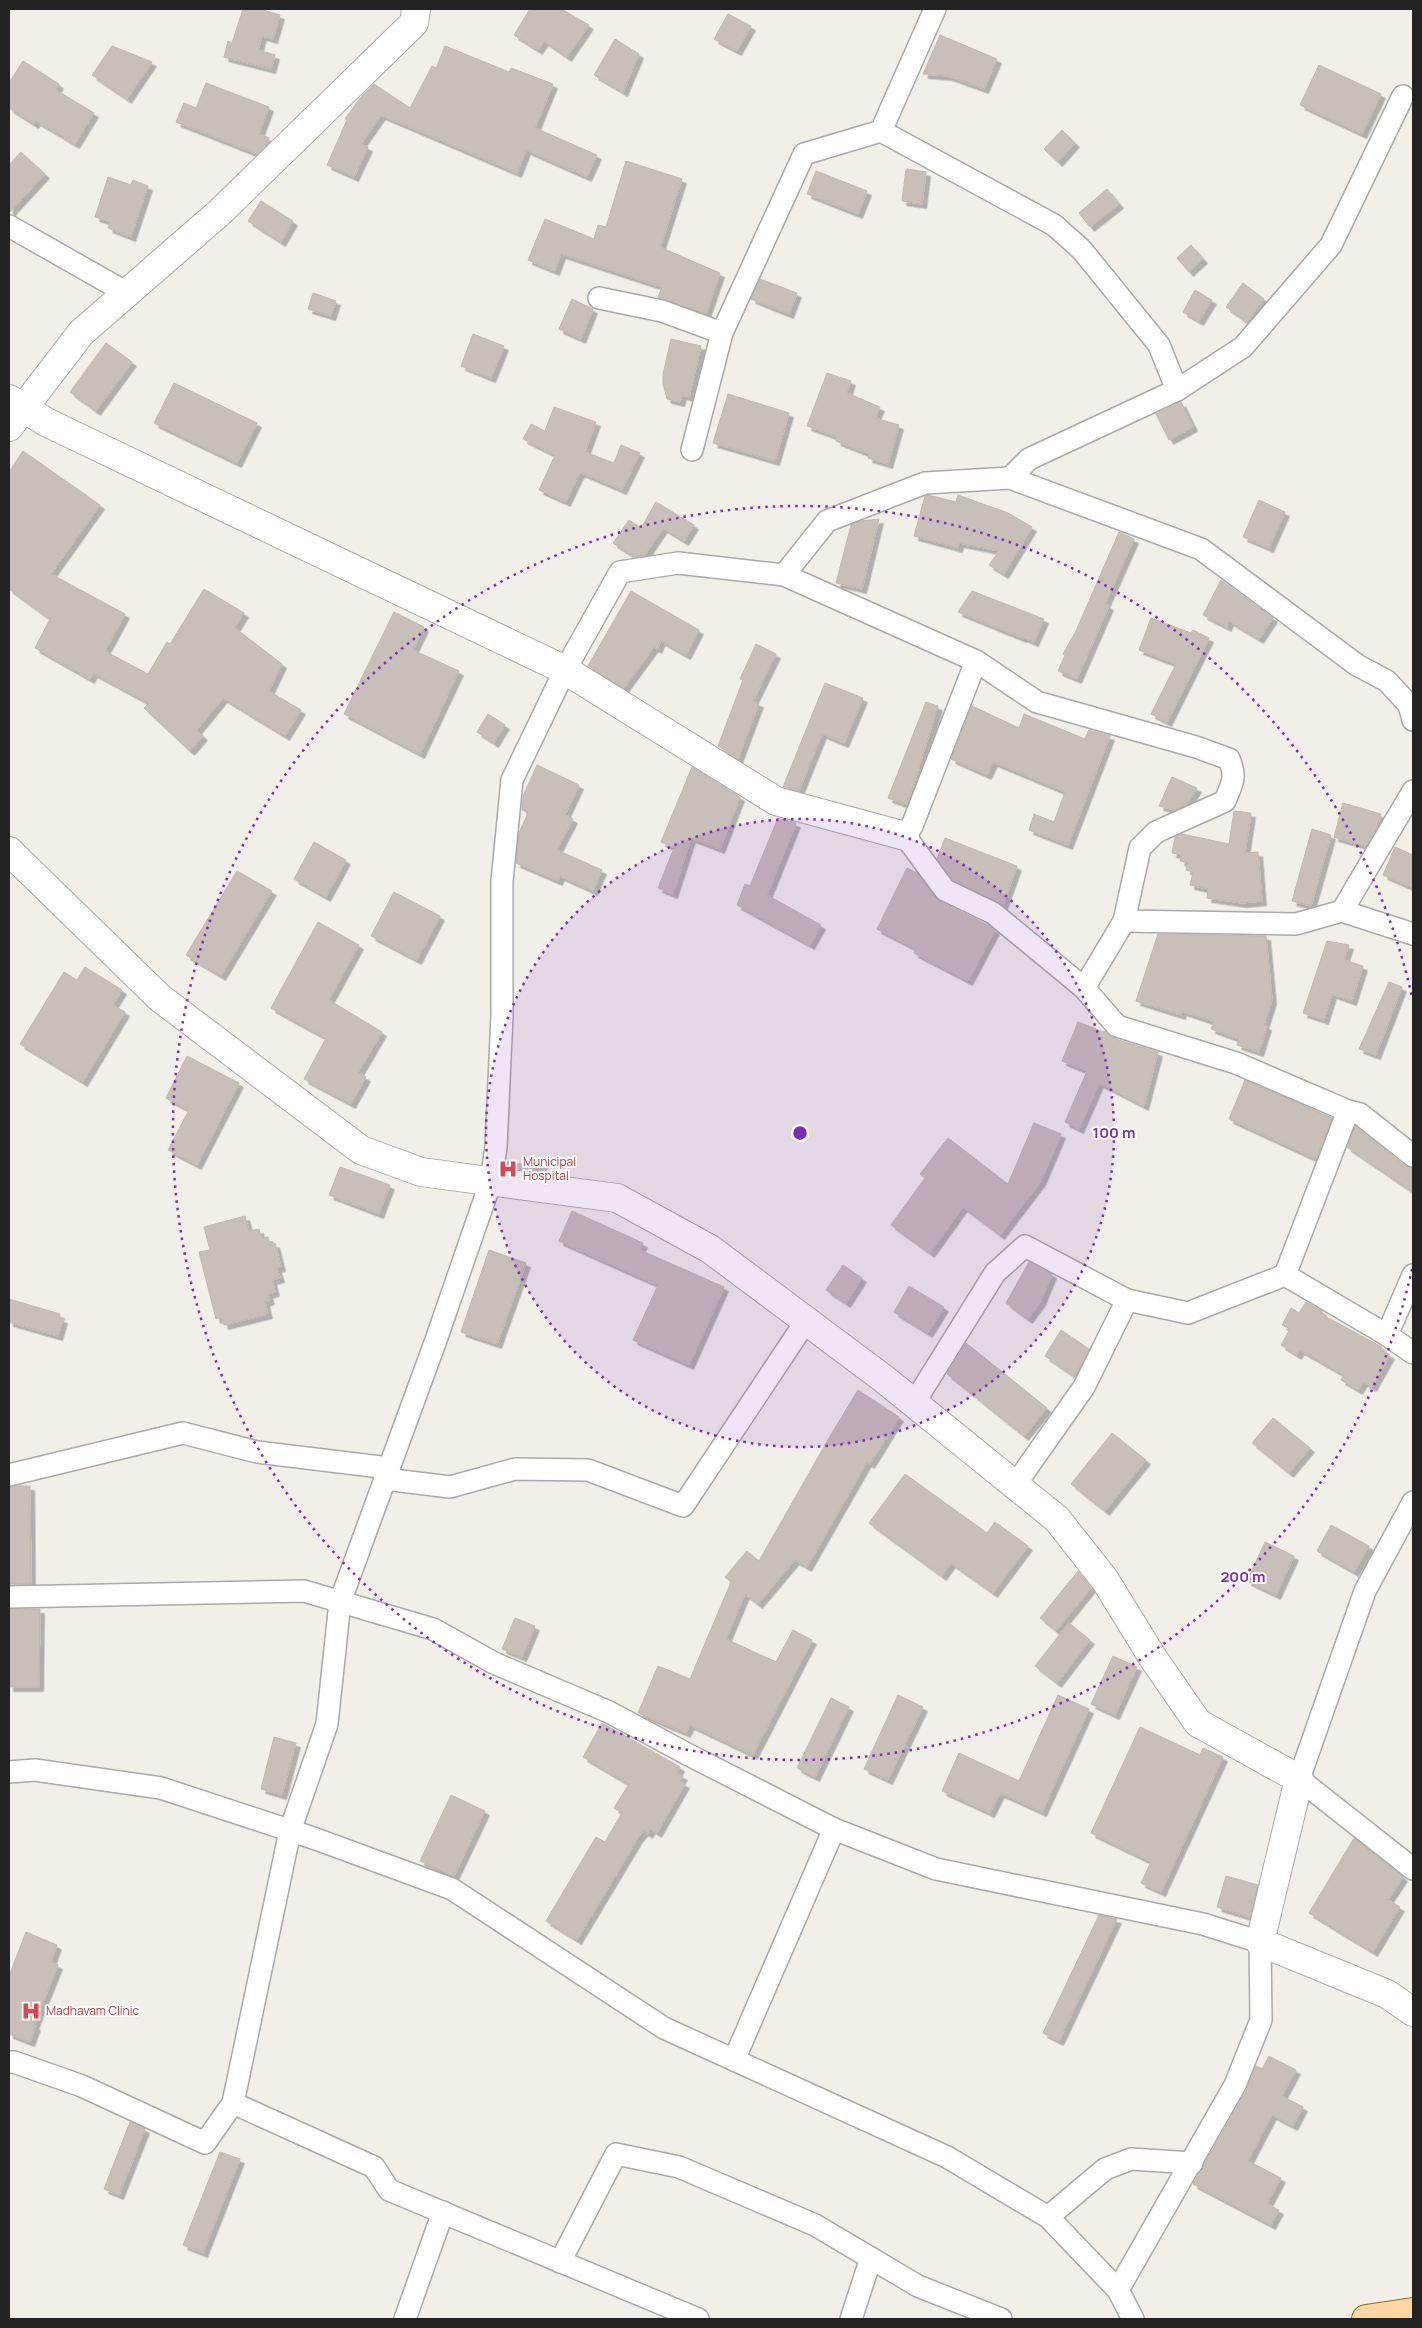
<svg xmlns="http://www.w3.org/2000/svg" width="1422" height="2328" font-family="Manrope,sans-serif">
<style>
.building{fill:#c7bfb8;stroke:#c4b6ab;filter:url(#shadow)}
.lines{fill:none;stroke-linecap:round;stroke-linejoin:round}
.minor-casing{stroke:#a9a9a9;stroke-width:24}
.tertiary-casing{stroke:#a9a9a9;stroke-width:30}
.primary-casing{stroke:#a06b00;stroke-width:30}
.minor{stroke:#fff;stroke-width:21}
.tertiary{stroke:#fff;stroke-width:28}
.primary{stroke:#fcd6a4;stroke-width:28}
.ring{fill:none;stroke:#7b2cbf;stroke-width:2.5;stroke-dasharray:2.5 5}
.labels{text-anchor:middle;stroke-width:4;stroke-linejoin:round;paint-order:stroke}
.health-label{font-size:12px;fill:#be3a42;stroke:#fff;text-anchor:start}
.centre{fill:#7b2cbf;stroke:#fff;stroke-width:2.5}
.ring-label{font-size:15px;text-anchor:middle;font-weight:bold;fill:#7b2cbf;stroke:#fff;stroke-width:4;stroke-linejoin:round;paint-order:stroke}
</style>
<defs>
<filter id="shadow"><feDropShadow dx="4.5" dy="4.5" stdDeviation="0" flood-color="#0004"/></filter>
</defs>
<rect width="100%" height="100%" fill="#f2efe9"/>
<g class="building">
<polygon points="243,9 259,9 280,15 273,39 262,36 258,50 275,55 271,69 224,57 228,41 232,43"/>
<polygon points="530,9 561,9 589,25 567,57 544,41 538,50 514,35"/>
<polygon points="728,14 751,26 737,51 714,39"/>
<polygon points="940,35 997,59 984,89 948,76 923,74"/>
<polygon points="615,39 639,54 623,92 594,75"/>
<polygon points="112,46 152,62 127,99 92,75"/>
<polygon points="445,46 509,72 511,68 553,84 535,128 597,155 587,177 526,150 517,173 381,115 361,144 368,147 354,177 327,165 347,120 345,119 361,97 374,84 410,108 432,66 436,68"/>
<polygon points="23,61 59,84 56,90 94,113 75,144 36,121 34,124 9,108 9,83"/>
<polygon points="1319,65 1381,94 1362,134 1300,105"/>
<polygon points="206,83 269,107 259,134 269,138 266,146 257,154 176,122 184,103 196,108"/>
<polygon points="1062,130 1075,143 1058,162 1044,149"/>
<polygon points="21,152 45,174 9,213 9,165"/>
<polygon points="626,161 682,179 661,245 662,248 720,273 706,314 658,297 662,287 561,254 555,271 528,260 545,219 594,239 598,225 606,227"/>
<polygon points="906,169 926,172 922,204 902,201"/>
<polygon points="816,171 867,191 858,214 807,194"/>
<polygon points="108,177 131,185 133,180 148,186 131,237 108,228 110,222 95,217"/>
<polygon points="1107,189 1119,204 1090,227 1079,213"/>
<polygon points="261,201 293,221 281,242 248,221"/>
<polygon points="1191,245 1203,259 1189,272 1177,258"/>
<polygon points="760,279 797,293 789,314 751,299"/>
<polygon points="1243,283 1264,299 1247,322 1226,307"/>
<polygon points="1195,290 1212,300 1199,321 1183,312"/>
<polygon points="313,293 336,301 331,316 308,309"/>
<polygon points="572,299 593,309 581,339 559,329"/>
<polygon points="473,334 504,346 491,378 461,366"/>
<polygon points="671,339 701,346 689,397 682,395 680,402 667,399 663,384 663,374"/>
<polygon points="106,343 132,362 96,411 70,392"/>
<polygon points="827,373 851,381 847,393 880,407 875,418 899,425 888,464 868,458 869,454 836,441 837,437 807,426"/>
<polygon points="174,383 257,423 237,463 154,423"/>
<polygon points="728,394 789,413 775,461 713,443"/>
<polygon points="1181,402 1193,427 1169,440 1156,414"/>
<polygon points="554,407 596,422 585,452 614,463 621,445 640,453 622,490 582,473 579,474 566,502 539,490 555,455 523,439 531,424 545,431"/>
<polygon points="23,451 100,505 51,574 125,614 105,651 148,674 167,642 170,644 204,589 244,613 235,628 282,664 269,691 301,710 285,736 223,698 197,730 203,736 190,751 144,708 149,703 93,673 90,679 35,648 50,619 9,589 9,472"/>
<polygon points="928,495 956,502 958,495 1008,513 1032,527 1004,574 989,565 999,551 959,543 958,548 914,536 925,496"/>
<polygon points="1259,500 1285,512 1269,548 1243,537"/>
<polygon points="656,502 694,525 684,541 663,528 645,555 635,557 613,543 629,520 641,528"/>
<polygon points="879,519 862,589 836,583 851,525 861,521"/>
<polygon points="1119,532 1134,539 1105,604 1109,606 1077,679 1058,671 1065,655 1063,654 1076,631"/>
<polygon points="1221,580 1273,618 1259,639 1229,621 1227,627 1203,615"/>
<polygon points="631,591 699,630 686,655 661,641 657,649 654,647 624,688 588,666"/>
<polygon points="972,591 1044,619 1034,642 1022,637 1022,638 958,612"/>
<polygon points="394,612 424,627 413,650 459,671 420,754 344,714"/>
<polygon points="1151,618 1191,633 1193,630 1209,638 1167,722 1151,714 1176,664 1139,650"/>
<polygon points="756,644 776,654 753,701 759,703 738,759 718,746 743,680 740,679"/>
<polygon points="825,683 863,698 844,743 822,734 799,791 783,787"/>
<polygon points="926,702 938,706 907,805 888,798"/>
<polygon points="972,706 1019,728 1024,714 1085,739 1089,730 1110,736 1068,845 1029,830 1034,814 1054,822 1065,792 993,762 987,775 951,759"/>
<polygon points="488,714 505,725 494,743 477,732"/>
<polygon points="537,765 579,785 565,815 573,819 557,850 602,870 593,891 560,876 558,881 516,863 519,833 528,813 522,810 523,796"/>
<polygon points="692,767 740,797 720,849 691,838 673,894 658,888 674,848 661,842"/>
<polygon points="1172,777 1197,788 1187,804 1175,810 1159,806"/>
<polygon points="1343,803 1381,814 1377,827 1366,846 1334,837"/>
<polygon points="1234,811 1251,813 1245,853 1258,852 1262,901 1242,903 1207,898 1208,889 1190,885 1193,872 1186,870 1188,863 1180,861 1182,855 1172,853 1175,837 1182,834 1229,844"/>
<polygon points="778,818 796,823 767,895 821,925 810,945 737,905 745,884 750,886"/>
<polygon points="1312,829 1331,835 1311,906 1292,901"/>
<polygon points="945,838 1017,866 1003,905 953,880 937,859"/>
<polygon points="314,842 346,860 326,897 294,879"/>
<polygon points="1395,847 1413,855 1413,888 1383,875"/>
<polygon points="907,868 917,873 939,901 986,924 995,930 968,981 914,953 916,949 877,929"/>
<polygon points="237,871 272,891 221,976 186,955"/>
<polygon points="394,892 440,916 417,960 371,936"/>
<polygon points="318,922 359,945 329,1000 382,1032 358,1073 366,1077 351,1104 304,1079 326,1038 271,1008"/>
<polygon points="1158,934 1266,936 1272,1000 1264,1025 1267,1026 1259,1052 1237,1045 1239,1039 1211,1029 1214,1022 1182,1011 1181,1015 1136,1001"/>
<polygon points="1327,941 1349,945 1344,960 1363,966 1352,1001 1332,994 1324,1020 1303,1013"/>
<polygon points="85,967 122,990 113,1005 125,1012 83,1082 20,1044 64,972 77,980"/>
<polygon points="1389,982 1402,987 1376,1055 1359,1049"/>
<polygon points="1078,1022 1104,1032 1105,1031 1118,1040 1158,1052 1144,1106 1099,1083 1079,1129 1065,1122 1087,1071 1062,1061"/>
<polygon points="187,1056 239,1083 197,1165 168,1150 189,1110 166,1098"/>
<polygon points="1245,1080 1332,1118 1316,1159 1229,1119"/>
<polygon points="1034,1123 1061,1134 1041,1181 1000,1235 963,1207 930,1253 891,1225 925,1178 920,1174 948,1138 1008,1184"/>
<polygon points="1355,1126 1405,1166 1413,1168 1413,1192 1347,1147"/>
<polygon points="506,1162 547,1168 546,1173 506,1167"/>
<polygon points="340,1167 390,1185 379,1214 329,1195"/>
<polygon points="572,1211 643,1243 640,1250 724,1287 689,1365 633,1340 658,1285 559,1241"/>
<polygon points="245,1216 249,1231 259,1229 261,1238 268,1237 270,1245 275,1243 281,1267 277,1268 280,1278 272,1280 275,1292 268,1294 270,1300 265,1302 268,1314 224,1325 222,1317 216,1319 199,1252 210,1250 204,1227"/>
<polygon points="489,1250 526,1263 497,1344 461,1332"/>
<polygon points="1029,1262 1052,1274 1041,1301 1028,1319 1006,1303"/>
<polygon points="843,1265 862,1278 846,1303 826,1290"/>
<polygon points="909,1286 944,1307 928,1333 894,1312"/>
<polygon points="9,1299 60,1314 59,1318 63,1319 58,1336 9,1322"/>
<polygon points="1306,1302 1322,1311 1321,1314 1380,1346 1382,1347 1380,1349 1390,1355 1372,1387 1363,1382 1358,1390 1341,1380 1344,1375 1300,1350 1297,1355 1281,1345 1290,1329 1282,1325 1291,1308 1299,1313"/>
<polygon points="1061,1330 1089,1349 1074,1376 1045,1356"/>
<polygon points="966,1343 1047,1408 1024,1436 947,1374"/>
<polygon points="858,1390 899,1417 870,1464 867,1462 807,1567 795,1560 758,1604 745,1594 726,1639 776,1662 793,1630 812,1640 753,1755 690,1725 686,1733 638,1713 658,1666 690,1679 731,1582 725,1577 747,1551 759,1561 829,1438"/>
<polygon points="1273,1418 1310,1448 1289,1473 1252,1443"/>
<polygon points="1112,1433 1146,1460 1105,1511 1071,1484"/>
<polygon points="905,1474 987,1533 995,1522 1028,1546 993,1593 951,1563 942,1576 869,1523"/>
<polygon points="16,1486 30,1486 31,1584 9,1584 9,1487"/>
<polygon points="1331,1525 1369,1546 1354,1572 1317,1551"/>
<polygon points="1265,1542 1294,1556 1276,1595 1247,1581"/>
<polygon points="1078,1571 1091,1588 1056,1631 1040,1618"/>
<polygon points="9,1609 40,1609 39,1687 9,1687"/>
<polygon points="515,1618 535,1626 522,1657 502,1649"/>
<polygon points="1069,1623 1090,1640 1057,1683 1035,1666"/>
<polygon points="1113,1656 1137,1667 1115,1715 1091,1704"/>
<polygon points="898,1695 923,1707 888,1780 864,1769"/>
<polygon points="1058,1695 1089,1709 1042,1812 1000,1793 990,1813 942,1791 959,1753 1019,1781"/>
<polygon points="831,1698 849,1707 815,1777 797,1768"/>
<polygon points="602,1723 680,1767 677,1773 683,1776 680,1781 685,1784 657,1833 651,1829 648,1834 644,1831 638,1838 577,1940 546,1921 596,1837 605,1842 622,1813 614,1808 629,1784 583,1757"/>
<polygon points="1140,1727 1200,1755 1203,1748 1223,1757 1161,1892 1141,1883 1151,1862 1091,1833"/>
<polygon points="274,1737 296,1743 282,1795 261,1789"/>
<polygon points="451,1795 485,1811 454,1876 420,1861"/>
<polygon points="1354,1838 1403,1877 1388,1900 1400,1907 1373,1952 1309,1913"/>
<polygon points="1226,1876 1258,1885 1250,1917 1217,1907"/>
<polygon points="1099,1915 1117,1919 1059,2041 1043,2033"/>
<polygon points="26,1932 57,1945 51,1962 58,1965 34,2025 36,2026 30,2042 9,2034 9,1976"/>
<polygon points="1269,2056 1296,2070 1282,2096 1303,2107 1293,2126 1272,2115 1248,2161 1281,2178 1267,2204 1279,2210 1271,2225 1193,2184 1246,2091 1256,2066 1262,2069"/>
<polygon points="130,2122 145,2129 119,2195 104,2189"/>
<polygon points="220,2152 240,2159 203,2253 183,2245"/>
</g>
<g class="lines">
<g class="minor-casing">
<g id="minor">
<polyline points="881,131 935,9"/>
<polyline points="9,226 127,293"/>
<polyline points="599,298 662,311 722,333"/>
<polyline points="692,450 722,333 804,154 881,131 1054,225 1081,249 1159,345 1177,390"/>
<polyline points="1010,478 1029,459 1177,390 1243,347 1331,245 1403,96"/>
<polyline points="784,575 827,521 925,483 1010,478 1201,549 1357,665 1387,681 1409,705 1413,720"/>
<path d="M976,661L1037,702L1196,747L1229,759C1237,778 1232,783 1225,801L1156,832L1140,848L1124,921L1084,988"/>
<polyline points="1342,911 1413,791"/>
<polyline points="1124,921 1296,924 1342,911 1413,934"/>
<polyline points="1285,1275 1387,1335 1413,1353"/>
<polyline points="1387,1335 1413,1275"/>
<polyline points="914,1403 995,1273 1025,1246 1127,1300 1188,1313 1285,1275 1348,1111"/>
<polyline points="9,1475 183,1433 257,1452 389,1468"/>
<polyline points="385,1479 450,1487 515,1469 588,1470 683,1506 806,1321"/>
<polyline points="1015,1485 1084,1387 1127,1300"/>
<polyline points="1413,1502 1365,1591 1299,1779 1413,1869"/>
<polyline points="9,1597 304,1591 433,1629 494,1663 609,1712 689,1755 834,1829 936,1869 1203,1924 1260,1942 1261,2020 1235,2085 1118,2290"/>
<polyline points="9,1772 35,1770 161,1788 316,1839 452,1889 664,2028 947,2157 1048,2217 1118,2290 1133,2319"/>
<polyline points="734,2060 834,1829"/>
<polyline points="9,2062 14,2062 82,2086 205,2143 233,2103 290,1831 327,1724 340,1602 436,1340 491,1181 496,1147 502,1015 502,881 512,780 565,670 620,572 678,563 784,575 976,661 912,826 905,836 945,890 993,913 1084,988 1117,1026 1236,1063 1348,1111 1360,1114 1413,1156"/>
<polyline points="233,2103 374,2167 389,2190 698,2319"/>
<polyline points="1048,2217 1105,2169 1131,2159 1192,2163"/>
<polyline points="560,2262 616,2154 679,2167 815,2225 918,2286 1001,2319"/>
<polyline points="405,2319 443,2212"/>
<polyline points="851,2319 871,2258"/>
</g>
</g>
<g class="tertiary-casing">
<g id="tertiary">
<polyline points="9,399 46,422 565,670 776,801 905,836"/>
<polyline points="9,427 81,333 220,212 414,23 416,9"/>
<polyline points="9,851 160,998 361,1150 421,1172 617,1198 710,1249 884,1379 1057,1519 1105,1580 1153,1658 1198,1723 1299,1779 1260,1942 1387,1994 1413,2012"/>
</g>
</g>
<g class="primary-casing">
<polyline id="primary" points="1366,2319 1413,2312"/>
</g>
<use href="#minor" class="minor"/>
<use href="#tertiary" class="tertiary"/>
<use href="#primary" class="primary"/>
</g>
<circle cx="800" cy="1133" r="314" fill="#7b2cbf" fill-opacity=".12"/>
<g class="ring">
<circle cx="800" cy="1133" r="314"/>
<path d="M1412 1269A627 627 0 1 1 1412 997"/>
</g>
<defs>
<g id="hospital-bare" transform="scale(1.5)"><path d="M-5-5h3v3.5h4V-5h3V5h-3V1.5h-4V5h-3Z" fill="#e0444e" stroke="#fff" stroke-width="2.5" paint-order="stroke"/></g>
</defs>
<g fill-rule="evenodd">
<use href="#hospital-bare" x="508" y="1169"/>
<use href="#hospital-bare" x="31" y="2011"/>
</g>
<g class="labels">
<g class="health-label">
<text x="523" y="1166">Municipal<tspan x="523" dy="14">Hospital</tspan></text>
<text x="46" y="2015">Madhavam Clinic</text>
</g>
</g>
<circle cx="800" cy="1133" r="8" class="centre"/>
<g class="ring-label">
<text x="1114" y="1138">100 m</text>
<text x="1243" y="1582">200 m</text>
</g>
<rect width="1422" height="2328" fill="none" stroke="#222222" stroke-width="20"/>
</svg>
